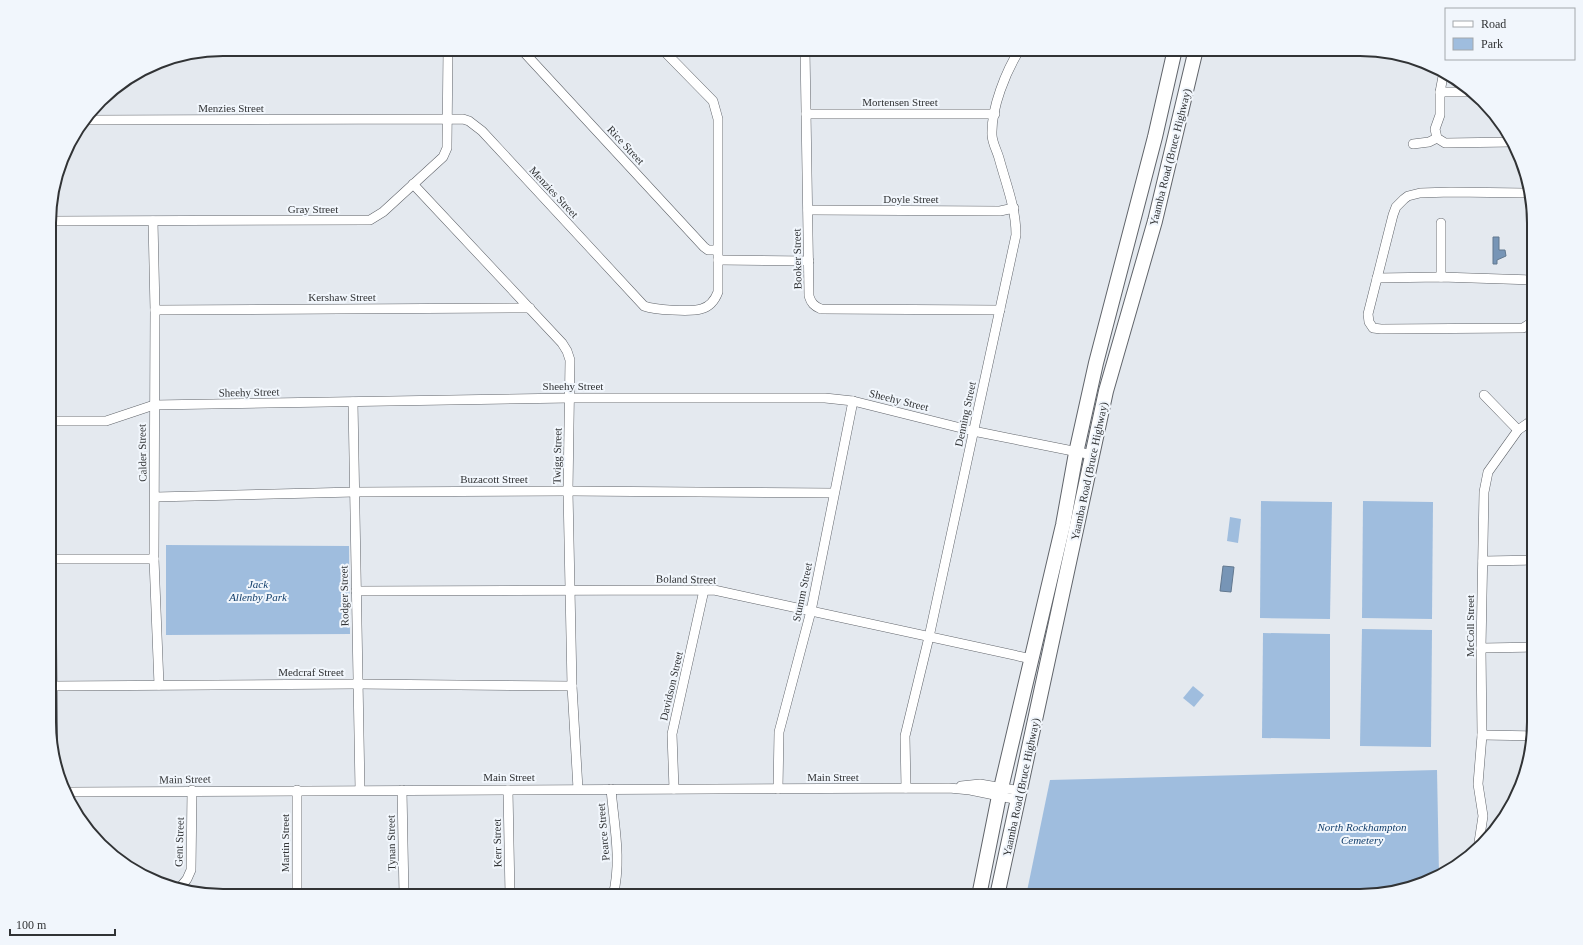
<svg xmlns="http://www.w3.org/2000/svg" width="1583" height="945" font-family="'Times New Roman',serif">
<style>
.green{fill:#9fbdde}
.water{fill:#7795b6;stroke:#62788f}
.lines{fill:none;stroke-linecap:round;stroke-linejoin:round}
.minor-casing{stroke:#60646a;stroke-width:10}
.major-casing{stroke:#60646a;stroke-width:14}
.highway-casing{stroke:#60646a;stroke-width:16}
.minor{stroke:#fff;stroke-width:9}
.major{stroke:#fff;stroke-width:12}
.highway{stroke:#fff;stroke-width:14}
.labels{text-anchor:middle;stroke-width:4;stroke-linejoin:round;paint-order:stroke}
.street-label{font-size:11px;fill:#313335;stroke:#f1f6fc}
.park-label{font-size:11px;font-style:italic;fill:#123e6b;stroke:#f1f6fc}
.rim{fill:none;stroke:#313335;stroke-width:2}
</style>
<rect width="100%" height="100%" fill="#e4e9ef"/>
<g class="green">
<polygon points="1261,501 1332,502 1330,619 1260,618"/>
<polygon points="1363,501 1433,502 1432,619 1362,618"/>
<polygon points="1230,517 1241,519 1238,543 1227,541"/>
<polygon points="166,545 349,546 350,634 166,635"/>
<polygon points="1362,629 1432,630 1431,747 1360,746"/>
<polygon points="1263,633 1330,634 1330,739 1262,738"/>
<polygon points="1193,686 1204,695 1194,707 1183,698"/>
<polygon points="1437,770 1439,875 1372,896 1026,896 1050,780"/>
</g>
<g class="water">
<polygon points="1493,237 1499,237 1499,250 1505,250 1506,256 1497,260 1497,264 1493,264"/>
<polygon points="1223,566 1234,567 1231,592 1220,591"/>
</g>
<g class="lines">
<g class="minor-casing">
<g id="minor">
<polyline points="521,49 704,247 708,250 717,250"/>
<path d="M805,49L809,296C811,303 814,306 821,309L1000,310"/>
<polyline points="1444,71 1440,92 1440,115 1435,129 1437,138 1445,143 1513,142"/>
<polyline points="1440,92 1469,92"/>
<polyline points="806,114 995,114"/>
<path d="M87,120L463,119L469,121L482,131L644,306C654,310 691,312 701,309C709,307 715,300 718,292V119L713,101L662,49"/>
<polyline points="1413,144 1429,142 1437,138"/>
<polyline points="413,184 562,343 567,351 570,360 568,491 572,686 578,789"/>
<polyline points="1530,193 1451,192 1420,193 1408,196 1404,199 1396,207 1393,215 1368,314 1369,322 1373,328 1381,329 1523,328 1534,321"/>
<polyline points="1532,205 1534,218"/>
<polyline points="808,210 1000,211 1014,208"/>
<polyline points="50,221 370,220 383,212 443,157 447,148 447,144 448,49"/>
<polyline points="153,221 155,310 154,559 159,685"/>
<polyline points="718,260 809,261"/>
<polyline points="1441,277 1441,223"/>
<polyline points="1377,278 1441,277 1532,280"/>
<polyline points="1534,309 1534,315"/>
<polyline points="155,310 530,308"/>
<polyline points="1484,395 1518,430"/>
<polyline points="353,402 360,790"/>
<polyline points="50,421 106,421 154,405 570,398 825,398 853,401 973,431 1093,455"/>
<polyline points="155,497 355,492 568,491 834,493"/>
<polyline points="50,559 154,559"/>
<polyline points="1483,561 1534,560"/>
<polyline points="356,591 714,590 1032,659"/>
<polyline points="1481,648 1534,647"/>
<polyline points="50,686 357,684 572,686"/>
<polyline points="1482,735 1533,736"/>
<polyline points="961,786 980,784 1021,791"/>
<path d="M906,788L905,736L929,637L1016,235C1016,208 1006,184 999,158C997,151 992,142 992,135C991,108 1006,71 1020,49"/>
<path d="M611,789C614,825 622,860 613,896"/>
<polyline points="674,789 672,734 704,590"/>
<polyline points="778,789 779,732 811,611 853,401"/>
<polyline points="402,790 404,896"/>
<polyline points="508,790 510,896"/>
<polyline points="68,792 949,788 970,790 1019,800"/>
<polyline points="1478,849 1483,816 1478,784 1482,735 1481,648 1484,492 1488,472 1518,430 1534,419"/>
<polyline points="178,890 187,879 191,870 192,790"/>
<polyline points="297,896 297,790"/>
</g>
</g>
<g class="major-casing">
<polyline id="major" points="50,642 51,746"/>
</g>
<g class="highway-casing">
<g id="highway">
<polyline points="979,896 998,801 1063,525 1076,453 1096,363 1155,137 1175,49"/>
<polyline points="997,896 1106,391 1155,221 1196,49"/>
</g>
</g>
<use href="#minor" class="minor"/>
<use href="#major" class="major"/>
<use href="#highway" class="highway"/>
</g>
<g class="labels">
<g class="street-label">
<text x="900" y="106">Mortensen Street</text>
<text x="231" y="112">Menzies Street</text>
<text transform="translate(626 145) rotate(47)" y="4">Rice Street</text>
<text transform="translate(1170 157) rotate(-76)" y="4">Yaamba Road (Bruce Highway)</text>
<text transform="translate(554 192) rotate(47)" y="4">Menzies Street</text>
<text x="911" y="203">Doyle Street</text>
<text x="313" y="213">Gray Street</text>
<text transform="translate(797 259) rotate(-91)" y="4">Booker Street</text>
<text x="342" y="301">Kershaw Street</text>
<text x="573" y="390">Sheehy Street</text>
<text transform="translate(249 392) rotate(-1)" y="4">Sheehy Street</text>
<text transform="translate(899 400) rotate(14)" y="4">Sheehy Street</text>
<text transform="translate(965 414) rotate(-78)" y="4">Denning Street</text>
<text transform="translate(142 453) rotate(-91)" y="4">Calder Street</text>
<text transform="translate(557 456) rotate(-89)" y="4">Twigg Street</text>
<text transform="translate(1089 471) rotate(-78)" y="4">Yaamba Road (Bruce Highway)</text>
<text x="494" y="483">Buzacott Street</text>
<text transform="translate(686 579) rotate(1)" y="4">Boland Street</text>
<text transform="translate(802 592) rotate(-78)" y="4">Stumm Street</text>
<text transform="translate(344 596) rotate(-91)" y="4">Rodger Street</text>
<text transform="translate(1470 626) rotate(-90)" y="4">McColl Street</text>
<text x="311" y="676">Medcraf Street</text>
<text transform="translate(671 686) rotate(-77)" y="4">Davidson Street</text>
<text x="509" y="781">Main Street</text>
<text x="833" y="781">Main Street</text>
<text transform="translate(185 779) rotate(-1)" y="4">Main Street</text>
<text transform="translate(1021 787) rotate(-78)" y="4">Yaamba Road (Bruce Highway)</text>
<text transform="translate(603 832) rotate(-95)" y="4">Pearce Street</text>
<text transform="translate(179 842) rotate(-88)" y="4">Gent Street</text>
<text transform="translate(285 843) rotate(-90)" y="4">Martin Street</text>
<text transform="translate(391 843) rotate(-91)" y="4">Tynan Street</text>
<text transform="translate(497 843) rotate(-91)" y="4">Kerr Street</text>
</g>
<g class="park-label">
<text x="258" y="588">Jack<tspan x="258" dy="13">Allenby Park</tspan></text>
<text x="1362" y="831">North Rockhampton<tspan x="1362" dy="13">Cemetery</tspan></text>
</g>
</g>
<path d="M0 0H1583V945H0ZM223 56H1360A167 167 0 0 1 1527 223V722A167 167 0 0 1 1360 889H223A167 167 0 0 1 56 722V223A167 167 0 0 1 223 56Z" fill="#f1f6fc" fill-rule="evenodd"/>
<path class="rim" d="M223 56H1360A167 167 0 0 1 1527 223V722A167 167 0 0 1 1360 889H223A167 167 0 0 1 56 722V223A167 167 0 0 1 223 56Z"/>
<rect x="1445" y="8" width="130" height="52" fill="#f1f6fc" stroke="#a4a8ac"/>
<rect x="1453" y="21" width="20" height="6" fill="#ffffff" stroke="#a4a8ac"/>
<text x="1481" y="28" font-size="12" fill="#313335">Road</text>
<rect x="1453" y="38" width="20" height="12" fill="#9fbdde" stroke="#a4a8ac"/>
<text x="1481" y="48" font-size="12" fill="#313335">Park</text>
<path d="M10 929v6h105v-6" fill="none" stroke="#313335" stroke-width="2"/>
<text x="16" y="929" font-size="12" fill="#313335" stroke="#f1f6fc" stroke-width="3" paint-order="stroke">100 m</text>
</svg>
